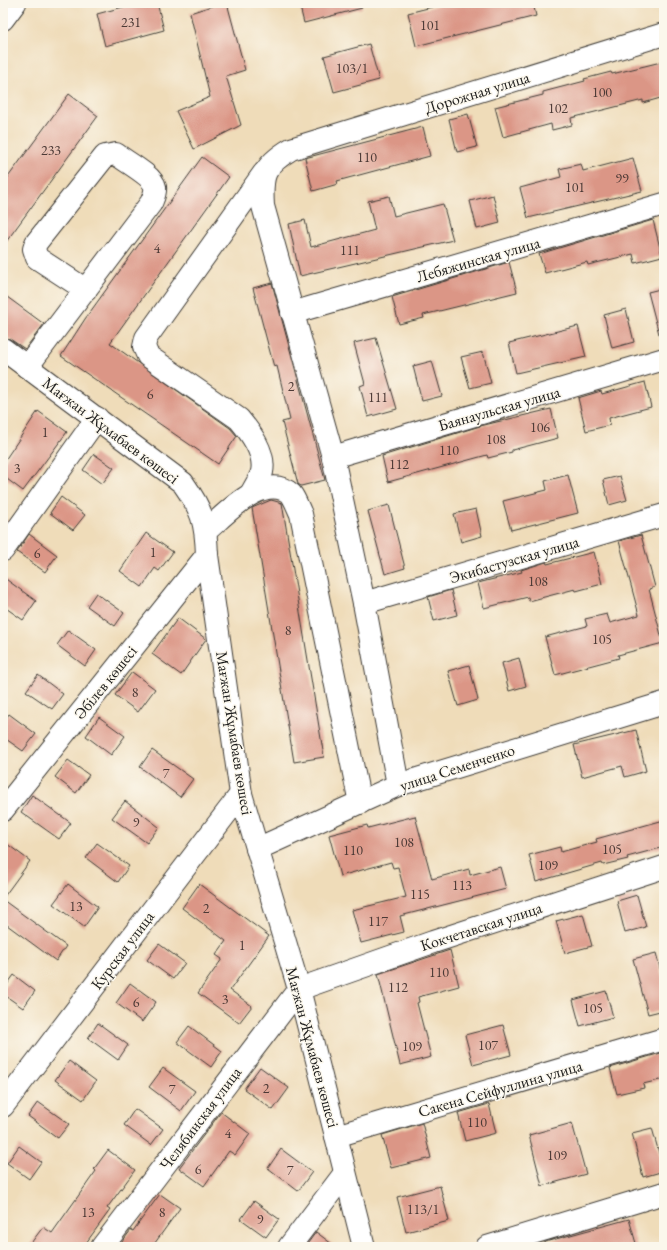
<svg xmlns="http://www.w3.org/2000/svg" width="667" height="1250" font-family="'EB Garamond',serif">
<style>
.building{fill:#db9686}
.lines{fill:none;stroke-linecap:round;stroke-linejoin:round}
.minor-casing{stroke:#3c3934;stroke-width:24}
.major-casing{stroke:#3c3934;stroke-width:24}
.minor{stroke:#fff;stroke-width:22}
.major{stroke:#fff;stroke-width:22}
.labels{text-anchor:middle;stroke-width:3;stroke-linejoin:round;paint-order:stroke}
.number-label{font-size:14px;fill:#4c3a36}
.street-label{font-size:16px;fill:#1c1c1c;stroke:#fbf7ec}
</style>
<rect width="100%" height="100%" fill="#fbf7ec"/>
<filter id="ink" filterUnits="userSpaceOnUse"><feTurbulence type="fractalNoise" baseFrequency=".025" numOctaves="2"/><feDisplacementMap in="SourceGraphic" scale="8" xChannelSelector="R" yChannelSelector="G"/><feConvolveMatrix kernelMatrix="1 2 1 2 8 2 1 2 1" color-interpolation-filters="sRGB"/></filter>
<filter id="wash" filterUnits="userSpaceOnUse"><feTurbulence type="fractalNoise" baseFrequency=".012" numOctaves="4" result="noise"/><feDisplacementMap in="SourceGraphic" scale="16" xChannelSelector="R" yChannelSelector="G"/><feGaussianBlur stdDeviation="0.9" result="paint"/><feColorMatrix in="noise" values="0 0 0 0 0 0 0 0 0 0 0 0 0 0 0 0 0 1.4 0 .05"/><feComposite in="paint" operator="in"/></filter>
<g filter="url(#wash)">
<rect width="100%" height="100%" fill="#efdcb9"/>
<g id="blocks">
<g class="building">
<polygon points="138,3 157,3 164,30 105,46 97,14"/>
<polygon points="221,3 227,3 245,70 226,76 241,125 194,149 176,111 210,97 190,13"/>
<polygon points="299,3 361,3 362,8 304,23"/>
<polygon points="448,3 533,3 536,16 416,46 408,13"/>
<polygon points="369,44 379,80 334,92 324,56"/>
<polygon points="661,62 664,75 664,97 643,103 643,100 571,118 572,125 552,130 551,124 503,137 495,107 543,95 543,92 585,81 584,79 611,72 612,74"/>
<polygon points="69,94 98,116 3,246 3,184"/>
<polygon points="468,114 477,147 457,152 449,119"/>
<polygon points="423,127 430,156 337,181 338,184 313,191 305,158"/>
<polygon points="202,157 229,177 110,343 230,428 237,436 218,464 61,356 85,319"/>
<polygon points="633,158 642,191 528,218 520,188 561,177 559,169 581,164 583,171"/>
<polygon points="493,195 500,223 477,229 470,201"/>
<polygon points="389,196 394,216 443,204 453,240 300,276 289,224 305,220 311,247 375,230 368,201"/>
<polygon points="653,220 662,256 635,263 633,254 588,265 587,262 545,273 539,254"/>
<polygon points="509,262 517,292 423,315 424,318 399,324 392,297"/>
<polygon points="272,283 325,480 301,486 298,484 282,422 290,420 277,366 274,367 253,288"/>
<polygon points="664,288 664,333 659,334 648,292"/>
<polygon points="3,294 44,324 25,349 10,339 3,337"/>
<polygon points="626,309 634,342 612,348 604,315"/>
<polygon points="578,326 586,357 516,373 509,343"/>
<polygon points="376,338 397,409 368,417 360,386 365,384 354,343"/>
<polygon points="483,352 491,383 470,388 461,357"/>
<polygon points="432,361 442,396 422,401 413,366"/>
<polygon points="645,382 651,407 609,418 610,425 586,431 578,398 601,391 602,394"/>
<polygon points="551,409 558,438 512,450 512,452 488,458 487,455 388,482 382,456 480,426"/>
<polygon points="38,411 67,432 23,491 3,476 3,463"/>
<polygon points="94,454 114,468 102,484 83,470"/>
<polygon points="568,475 578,513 511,530 503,501 547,490 545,481"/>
<polygon points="620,476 627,500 609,505 603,480"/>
<polygon points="61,497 85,515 73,530 50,513"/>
<polygon points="271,500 282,503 324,757 294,762 252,508"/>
<polygon points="389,505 405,568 385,574 368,511"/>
<polygon points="476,509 482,536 461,542 454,514"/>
<polygon points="3,517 8,521 3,528"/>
<polygon points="146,533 173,552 159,571 155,568 142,587 120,571"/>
<polygon points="29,534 57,555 45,572 17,552"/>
<polygon points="641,535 655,587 649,589 663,643 618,655 619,658 555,675 545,637 587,626 585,619 607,614 610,623 639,615 619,541"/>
<polygon points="594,552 602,584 576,591 575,589 529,601 528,597 484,608 478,583 522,572 521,570 546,562 547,564"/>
<polygon points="3,577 36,601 23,620 3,606"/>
<polygon points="451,590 457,615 434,621 428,597"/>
<polygon points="96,593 124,613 115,626 87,606"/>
<polygon points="178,618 206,639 181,675 152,654"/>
<polygon points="68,630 96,650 85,666 57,645"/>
<polygon points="519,658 526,686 509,691 502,663"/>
<polygon points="469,665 478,700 458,706 448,671"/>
<polygon points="132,672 155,689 138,712 115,695"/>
<polygon points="38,675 63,694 52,709 26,691"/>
<polygon points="9,714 36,734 23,751 3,737 3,722"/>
<polygon points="99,717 125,736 111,755 86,736"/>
<polygon points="636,730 646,771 625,777 622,766 582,777 574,745"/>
<polygon points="152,750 193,779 180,797 140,767"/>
<polygon points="68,760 89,775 76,793 55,777"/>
<polygon points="32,795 71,823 59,839 21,812"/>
<polygon points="125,801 159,827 147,843 112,818"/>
<polygon points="415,816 432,879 469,869 470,875 500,867 506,889 400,916 404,932 361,943 352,910 406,897 398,867 393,868 391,862 340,876 329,835 367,825 368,828"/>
<polygon points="664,820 664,847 627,857 628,859 603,865 602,863 536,882 529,855 560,847 561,852 597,842 596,839"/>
<polygon points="3,841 30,861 3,898"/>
<polygon points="97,843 129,866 118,882 86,858"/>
<polygon points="68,884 98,907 84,927 53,904"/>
<polygon points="199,884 269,936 230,990 252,1006 239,1023 198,993 222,959 216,955 226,941 182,908"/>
<polygon points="637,895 646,927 625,933 617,901"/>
<polygon points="3,900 66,946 56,961 3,922"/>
<polygon points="583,914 592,946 565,953 556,921"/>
<polygon points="159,944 185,963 173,979 147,960"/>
<polygon points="450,950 459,986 418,997 419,1002 417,1003 431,1057 400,1065 378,974"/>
<polygon points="656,953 664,983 664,1010 648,1014 633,959"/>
<polygon points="14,975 35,991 23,1008 3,994 3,990"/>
<polygon points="130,983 156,1002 142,1022 116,1003"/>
<polygon points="606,991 613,1017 580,1026 573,1000"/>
<polygon points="98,1023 128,1045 118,1060 88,1038"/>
<polygon points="503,1025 511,1055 473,1065 465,1035"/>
<polygon points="189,1026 222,1051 211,1067 177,1042"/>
<polygon points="664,1052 664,1079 643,1084 644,1088 617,1094 610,1068"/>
<polygon points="69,1061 96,1081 83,1100 55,1080"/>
<polygon points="260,1067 289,1088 273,1110 244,1089"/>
<polygon points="163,1068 195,1091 181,1111 149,1087"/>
<polygon points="38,1102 69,1124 58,1138 28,1116"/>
<polygon points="489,1104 496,1133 465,1141 458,1113"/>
<polygon points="135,1109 163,1129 151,1145 124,1125"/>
<polygon points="221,1112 250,1134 235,1155 229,1151 204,1186 179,1168"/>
<polygon points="422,1123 431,1158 391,1168 382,1135"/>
<polygon points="572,1123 586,1174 542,1186 529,1135"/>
<polygon points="652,1128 664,1171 643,1177 632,1133"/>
<polygon points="19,1146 41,1162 29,1179 7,1163"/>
<polygon points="281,1149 312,1172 298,1191 268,1168"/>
<polygon points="108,1150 135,1170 107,1208 110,1210 83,1247 28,1247 43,1227 52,1233 96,1171 94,1169"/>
<polygon points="440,1186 449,1221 406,1232 397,1197"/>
<polygon points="160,1194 180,1208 152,1247 118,1247 131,1230 133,1231"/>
<polygon points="254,1201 279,1219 266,1237 241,1219"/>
<polygon points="629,1219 637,1247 545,1247 545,1242"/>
<polygon points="316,1232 336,1247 305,1247"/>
</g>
</g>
</g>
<g filter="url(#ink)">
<use href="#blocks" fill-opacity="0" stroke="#3c3934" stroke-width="1"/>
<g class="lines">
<g class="minor-casing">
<g id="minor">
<polyline points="292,313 664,204"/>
<path d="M3,349L183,483C202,510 206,522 207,555L241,794L299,989L364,1247"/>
<path d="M27,367L151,203C153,198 156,193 155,187C153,176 125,161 116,154L105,156L36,243L34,249L37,258L86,290"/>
<polyline points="333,457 664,359"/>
<path d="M252,492C255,486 260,479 262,472C266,453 250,432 239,419L148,356L144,347L146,338L264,173"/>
<path d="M207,530C226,514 264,471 291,494C295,499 298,508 301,514L360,803"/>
<polyline points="3,550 97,418"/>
<polyline points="364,603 664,515"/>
<path d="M398,785L364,603L333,457L263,206C261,175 263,166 291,149L664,34"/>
<polyline points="3,810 207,555"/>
<polyline points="257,849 398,785 664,703"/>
<polyline points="3,1106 241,794"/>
<polyline points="336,1136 664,1039"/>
<polyline points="102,1247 299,989 433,942 664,867"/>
<polyline points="289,1247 345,1173"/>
<polyline points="487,1247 664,1193"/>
</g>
</g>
<g class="major-casing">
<polyline id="major" points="3,19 15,3"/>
</g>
<use href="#minor" class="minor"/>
<use href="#major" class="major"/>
</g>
</g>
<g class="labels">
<g class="number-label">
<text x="131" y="27">231</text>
<text x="430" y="30">101</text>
<text x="352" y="73">103/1</text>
<text x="602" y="97">100</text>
<text x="558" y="113">102</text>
<text x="51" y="155">233</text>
<text x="367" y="162">110</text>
<text x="622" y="183">99</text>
<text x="575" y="192">101</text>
<text x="157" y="253">4</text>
<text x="350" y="255">111</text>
<text x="291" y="391">2</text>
<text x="150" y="399">6</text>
<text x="378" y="402">111</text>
<text x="540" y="432">106</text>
<text x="45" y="437">1</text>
<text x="496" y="444">108</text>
<text x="449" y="455">110</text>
<text x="399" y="469">112</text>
<text x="17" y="473">3</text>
<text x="153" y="557">1</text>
<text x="37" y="558">6</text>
<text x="538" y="586">108</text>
<text x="288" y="635">8</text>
<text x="602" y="644">105</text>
<text x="135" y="697">8</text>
<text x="166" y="778">7</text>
<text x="136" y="827">9</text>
<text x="404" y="847">108</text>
<text x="612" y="854">105</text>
<text x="353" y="855">110</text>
<text x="548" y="870">109</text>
<text x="462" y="890">113</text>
<text x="420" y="899">115</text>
<text x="76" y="911">13</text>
<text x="206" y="913">2</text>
<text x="378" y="926">117</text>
<text x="242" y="950">1</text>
<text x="439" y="977">110</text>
<text x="398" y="992">112</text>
<text x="225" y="1004">3</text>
<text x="136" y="1007">6</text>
<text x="593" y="1013">105</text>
<text x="488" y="1050">107</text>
<text x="412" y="1051">109</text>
<text x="266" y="1093">2</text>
<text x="172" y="1094">7</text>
<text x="477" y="1127">110</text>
<text x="228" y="1138">4</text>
<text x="557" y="1160">109</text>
<text x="198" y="1174">6</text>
<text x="290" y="1175">7</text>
<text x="423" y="1214">113/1</text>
<text x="88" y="1217">13</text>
<text x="162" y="1217">8</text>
<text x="260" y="1224">9</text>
</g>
<g class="street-label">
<text transform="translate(477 92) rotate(-17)" y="6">Дорожная улица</text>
<text transform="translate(478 259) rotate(-16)" y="6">Лебяжинская улица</text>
<text transform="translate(499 408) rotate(-16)" y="6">Баянаульская улица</text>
<text transform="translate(111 430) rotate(37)" y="6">Мағжан Жұмабаев көшесі</text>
<text transform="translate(514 559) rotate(-16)" y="6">Экибастузская улица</text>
<text transform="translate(105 682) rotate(-51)" y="6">Әбілев көшесі</text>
<text transform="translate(235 733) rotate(81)" y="6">Мағжан Жұмабаев көшесі</text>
<text transform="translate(457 767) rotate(-18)" y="6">улица Семенченко</text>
<text transform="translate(481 926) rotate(-18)" y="6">Кокчетавская улица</text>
<text transform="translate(122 950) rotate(-53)" y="6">Курская улица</text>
<text transform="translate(313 1047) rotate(75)" y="6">Мағжан Жұмабаев көшесі</text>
<text transform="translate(500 1088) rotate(-16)" y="6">Сакена Сейфуллина улица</text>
<text transform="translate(200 1118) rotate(-53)" y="6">Челябинская улица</text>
</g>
</g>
<rect width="667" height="1250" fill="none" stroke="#fbf7ec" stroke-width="16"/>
</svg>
